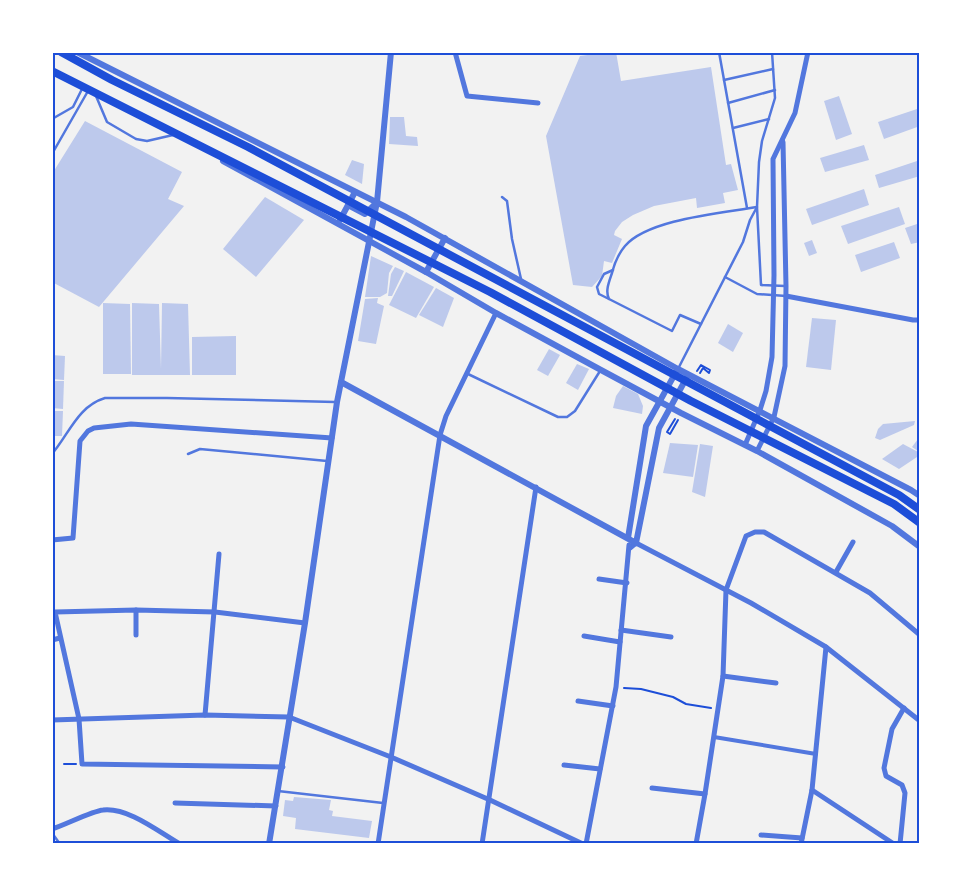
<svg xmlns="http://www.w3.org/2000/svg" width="972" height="896" font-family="'Fira Sans Condensed',sans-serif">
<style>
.building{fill:#bdc9ec}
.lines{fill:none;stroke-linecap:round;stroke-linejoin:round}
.path{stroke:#1d4ed8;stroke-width:2}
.service{stroke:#5277de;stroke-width:2.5}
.pedestrian{stroke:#5277de;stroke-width:4}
.minor{stroke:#5277de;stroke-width:5}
.tertiary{stroke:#5277de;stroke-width:6}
.primary{stroke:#1d4ed8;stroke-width:8}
.neatline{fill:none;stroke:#1d4ed8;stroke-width:2}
</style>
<rect width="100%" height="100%" fill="#f2f2f2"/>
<g class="building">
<polygon points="609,52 616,52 621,81 711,67 726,165 731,164 738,190 723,193 725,203 697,208 696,198 654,206 633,215 622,222 615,231 614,235 622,239 612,263 604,261 602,276 592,287 573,285 546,136 580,56"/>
<polygon points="839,96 852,134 836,140 824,101"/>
<polygon points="920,108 920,126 884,139 878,122"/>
<polygon points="390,117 404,117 406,136 417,137 418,146 389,144"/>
<polygon points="85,121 182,172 168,199 184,206 99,307 52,282 52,174"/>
<polygon points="864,145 869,160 825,172 820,158"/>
<polygon points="352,160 364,164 362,184 345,175"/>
<polygon points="920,160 920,176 879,188 875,175"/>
<polygon points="864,189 869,205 812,225 806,209"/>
<polygon points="265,197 304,220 256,277 223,249"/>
<polygon points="899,207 905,224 848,244 841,226"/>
<polygon points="920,223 920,242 911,244 905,228"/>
<polygon points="812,240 817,253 809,256 804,243"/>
<polygon points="894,242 900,258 861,272 855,255"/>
<polygon points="371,256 393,266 389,273 387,293 380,297 365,297"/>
<polygon points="395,267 404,271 392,296 388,296 391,274"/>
<polygon points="406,272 434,287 416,318 389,305"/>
<polygon points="436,288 454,298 443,327 419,315"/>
<polygon points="378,298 377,303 384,306 376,344 358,341 365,299"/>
<polygon points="103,303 130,304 131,374 103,374"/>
<polygon points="132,303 159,304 161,369 162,303 188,304 190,375 132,375"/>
<polygon points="812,318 836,320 831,370 806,367"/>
<polygon points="728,324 743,333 733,352 718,343"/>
<polygon points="236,336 236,375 192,375 192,337"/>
<polygon points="549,349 560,355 548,376 537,370"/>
<polygon points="52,355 65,356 64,380 52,379"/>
<polygon points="577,364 589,369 578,390 566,383"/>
<polygon points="52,381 64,381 63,409 52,408"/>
<polygon points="623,386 638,394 643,406 642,414 613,408 616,396"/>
<polygon points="52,411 63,411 62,436 52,436"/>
<polygon points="915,421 914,425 880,440 875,438 878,429 883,424"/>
<polygon points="918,439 920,439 918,451 912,447"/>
<polygon points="670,443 698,445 693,477 663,473"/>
<polygon points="700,444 713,446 705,497 692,492"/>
<polygon points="903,444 920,453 920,455 899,469 882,459"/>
<polygon points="294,797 331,800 329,810 333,811 332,816 372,821 369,838 295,829 296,818 283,816 285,800 293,801"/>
</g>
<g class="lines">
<g class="path">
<polyline points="697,371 701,365 710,370 709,373 703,368 700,373"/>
<polyline points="675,419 667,432 670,434 678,420"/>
<polyline points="624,688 641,689 673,697 686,704 711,708"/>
<polyline points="64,764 76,764"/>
</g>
<g class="service">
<polyline points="719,52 747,208"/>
<polyline points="724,80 773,69"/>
<polyline points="96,96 107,122 136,139 147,141 173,135"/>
<polyline points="728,103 775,90"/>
<polyline points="52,119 73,107 82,89"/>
<polyline points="733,128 769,119"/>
<polyline points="52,154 88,91"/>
<polyline points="502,197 507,201 512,239 521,279"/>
<polyline points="725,277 757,294 786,296"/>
<polyline points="609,299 599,294 597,287 604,274 613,270"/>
<path d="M701,324L680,315L672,331L609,299C605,291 609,282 612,273C614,265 619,253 625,246C648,219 723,213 757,207L761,285L785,286"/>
<polyline points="679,367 743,242 750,220 757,207 759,162 762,141 775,98 772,52"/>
<polyline points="468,374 558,417 567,417 575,411 600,371"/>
<path d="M52,454C69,434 78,406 105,398H167L335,402"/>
<polyline points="188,454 200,449 327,461"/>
<polyline points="278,791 383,803"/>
<polyline points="52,833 60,844"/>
</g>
<polyline class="pedestrian" points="714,737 816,754"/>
<g class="minor">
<polyline points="455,52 467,96 538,103"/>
<polyline points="786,296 913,320 920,320"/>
<polyline points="745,445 760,410 766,391 772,357 774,275 773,159 795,113 808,52"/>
<polyline points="757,451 774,417 785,366 786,286 783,142"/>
<polyline points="52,540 73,538 80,441 88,431 94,428 131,424 332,438"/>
<polyline points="630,548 636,543 751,603 826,647 920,721"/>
<polyline points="836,572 853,542"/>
<polyline points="599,579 627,583"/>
<polyline points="621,630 671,637"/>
<polyline points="136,635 136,610"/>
<polyline points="584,636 620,642"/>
<polyline points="52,640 60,638"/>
<polyline points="723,676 776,683"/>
<polyline points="578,701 613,706"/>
<polyline points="205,715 219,554"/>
<polyline points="52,720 205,715 289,717 391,757 490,800 583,844"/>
<polyline points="564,765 600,769"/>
<polyline points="283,767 82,764 79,719 55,612 136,610 215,612 305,623"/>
<polyline points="652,788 705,794"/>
<polyline points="812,790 894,844"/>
<polyline points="175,803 276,806"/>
<path d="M52,829C65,825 92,811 103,810C128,807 159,832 180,844"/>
<polyline points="761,835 802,838"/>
<polyline points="378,844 440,435 446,416 496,313"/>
<polyline points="482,844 536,487"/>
<polyline points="586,844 616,687 629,545"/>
<polyline points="696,844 705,794 723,676 726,590 746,536 755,532 764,532 870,593 920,635"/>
<polyline points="801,844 812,790 826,647"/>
<polyline points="900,844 905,793 902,785 886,776 884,768 892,729 904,708"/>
</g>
<g class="tertiary">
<polyline points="77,52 406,217 678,369 911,490 920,496"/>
<polyline points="223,161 426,272 496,313 601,370 681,413 757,451 892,526 920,547"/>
<polyline points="348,205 365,214 377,202"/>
<polyline points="340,220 355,192"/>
<polyline points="426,272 445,238"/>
<polyline points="341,382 636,543 659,428 687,377"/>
<polyline points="628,538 646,426 676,372"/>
<polyline points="269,844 305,623 337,402 377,202 391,52"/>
</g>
<g class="primary">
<polyline points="61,52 112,80 248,147 899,495 920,510"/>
<polyline points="52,71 490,292 691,401 894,504 920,523"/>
</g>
</g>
<rect width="972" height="896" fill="none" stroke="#ffffff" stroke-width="108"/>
<rect x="54" y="54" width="864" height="788" class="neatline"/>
</svg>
